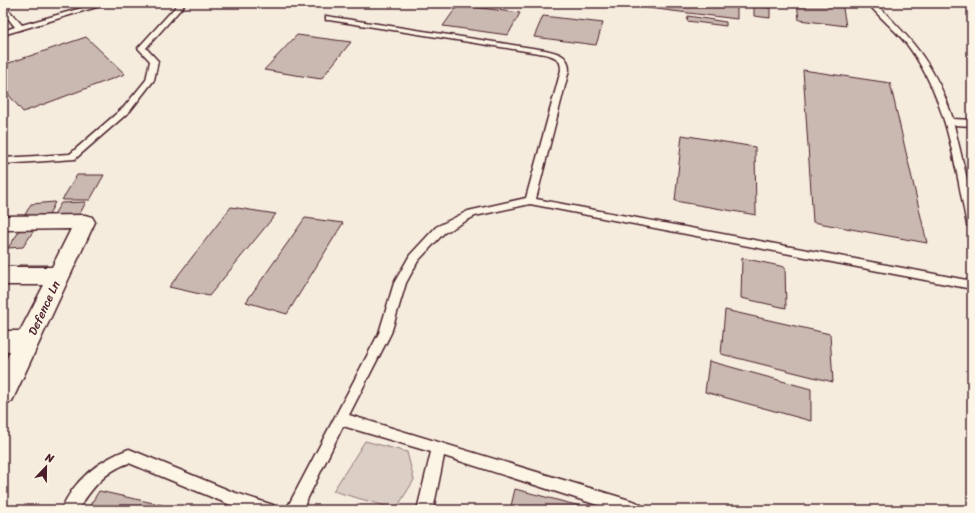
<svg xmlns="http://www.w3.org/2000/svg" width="975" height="513" font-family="Sriracha,sans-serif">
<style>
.green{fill:#dbcec4;stroke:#927678}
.building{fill:#cab9b1;stroke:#4a1f2b}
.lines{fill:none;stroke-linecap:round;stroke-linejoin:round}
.service-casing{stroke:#4a1f2b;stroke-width:3}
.minor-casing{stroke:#4a1f2b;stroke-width:3}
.service{fill:#fcf5e5;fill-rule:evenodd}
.minor{fill:#fcf5e5;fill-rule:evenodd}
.labels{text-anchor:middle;stroke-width:4;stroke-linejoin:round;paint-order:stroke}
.street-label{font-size:12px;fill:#4a1f2b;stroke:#fcf5e5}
</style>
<rect width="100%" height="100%" fill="#f5ecde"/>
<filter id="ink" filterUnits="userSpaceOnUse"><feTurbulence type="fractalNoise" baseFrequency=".025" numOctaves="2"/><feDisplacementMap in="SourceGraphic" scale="8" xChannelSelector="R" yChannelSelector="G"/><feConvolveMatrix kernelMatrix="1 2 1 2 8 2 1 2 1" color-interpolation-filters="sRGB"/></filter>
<g filter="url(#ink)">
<polygon class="green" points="365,441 407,452 414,480 396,509 333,491"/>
<g class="building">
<polygon points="641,3 737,3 737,19 640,7"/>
<polygon points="797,3 842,3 846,26 799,20"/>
<polygon points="458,5 520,13 508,35 443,26"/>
<polygon points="754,6 770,8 770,18 754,16"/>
<polygon points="543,16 603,23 596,45 534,37"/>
<polygon points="688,16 726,22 726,26 687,21"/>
<polygon points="297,35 351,42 321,79 264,70"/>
<polygon points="86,37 125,74 23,112 3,88 3,65"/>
<polygon points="803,70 890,83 927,243 813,222"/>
<polygon points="682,135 755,147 756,215 675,201"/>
<polygon points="77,175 104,175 90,200 62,200"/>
<polygon points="55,202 47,219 22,220 31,204"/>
<polygon points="86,202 77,219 51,219 61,203"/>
<polygon points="231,207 276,214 209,296 169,287"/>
<polygon points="305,218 343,223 287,314 246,302"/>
<polygon points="20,230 34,230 23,247 8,248"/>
<polygon points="742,258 785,267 786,308 741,298"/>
<polygon points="19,265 47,265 42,274 13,273"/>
<polygon points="725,310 830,334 833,382 721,354"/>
<polygon points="709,361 811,389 811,421 705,392"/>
<polygon points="515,489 595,510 510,510"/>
<polygon points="99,491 185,510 87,510"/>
</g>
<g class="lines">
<g class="service-casing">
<g id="service">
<polygon points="99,3 110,3 3,35 3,31 15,27 3,12 3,5 5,6 22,25"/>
<polygon points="179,3 186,3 146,48 158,61 154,80 130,111 75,159 3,164 3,158 70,154 124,107 146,80 150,61 138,48"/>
<path d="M868,3H875C913,40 937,68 953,119L972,120V126L954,125L972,200V229L967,225C955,164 947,102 911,50C899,32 881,20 868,3Z"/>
<polygon points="966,3 972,3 972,8"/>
<path d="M326,16L545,50C558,53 569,55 569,70L536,199L972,281V289L530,204L475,216L444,233L418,261L406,283L391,333L349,415L636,502L641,505L644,510H613L444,456L433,510H417L431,452L343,426L302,510H286L379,333L394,283L410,255L436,227L468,211L526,198L561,70C561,58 555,57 545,54L329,20H326Z"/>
<path d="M129,449L233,492L273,505L276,510H244L233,506L129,463C105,471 91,489 78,510H61C74,480 99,460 129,449Z"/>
</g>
</g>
<g class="minor-casing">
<polygon id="minor" points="85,215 92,217 95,222 12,401 3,405 3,366 10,351 3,351 3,331 20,331 44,285 3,285 3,267 52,267 71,229 3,230 3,216"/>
</g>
<use href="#service" class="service"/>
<use href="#minor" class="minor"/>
</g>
</g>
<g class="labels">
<g class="street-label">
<text transform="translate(44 308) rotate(-65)" y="4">Defence Ln</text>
</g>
</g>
<rect width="975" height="513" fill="none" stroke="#fcf5e5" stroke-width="16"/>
<rect x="8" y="8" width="959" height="497" fill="none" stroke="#4a1f2b" stroke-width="1.5" filter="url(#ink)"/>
<g transform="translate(46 467) rotate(22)" stroke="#fcf5e5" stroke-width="3" paint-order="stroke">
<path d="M0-3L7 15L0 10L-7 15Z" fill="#4a1f2b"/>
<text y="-6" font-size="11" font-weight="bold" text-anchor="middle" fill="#4a1f2b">N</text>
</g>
</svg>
